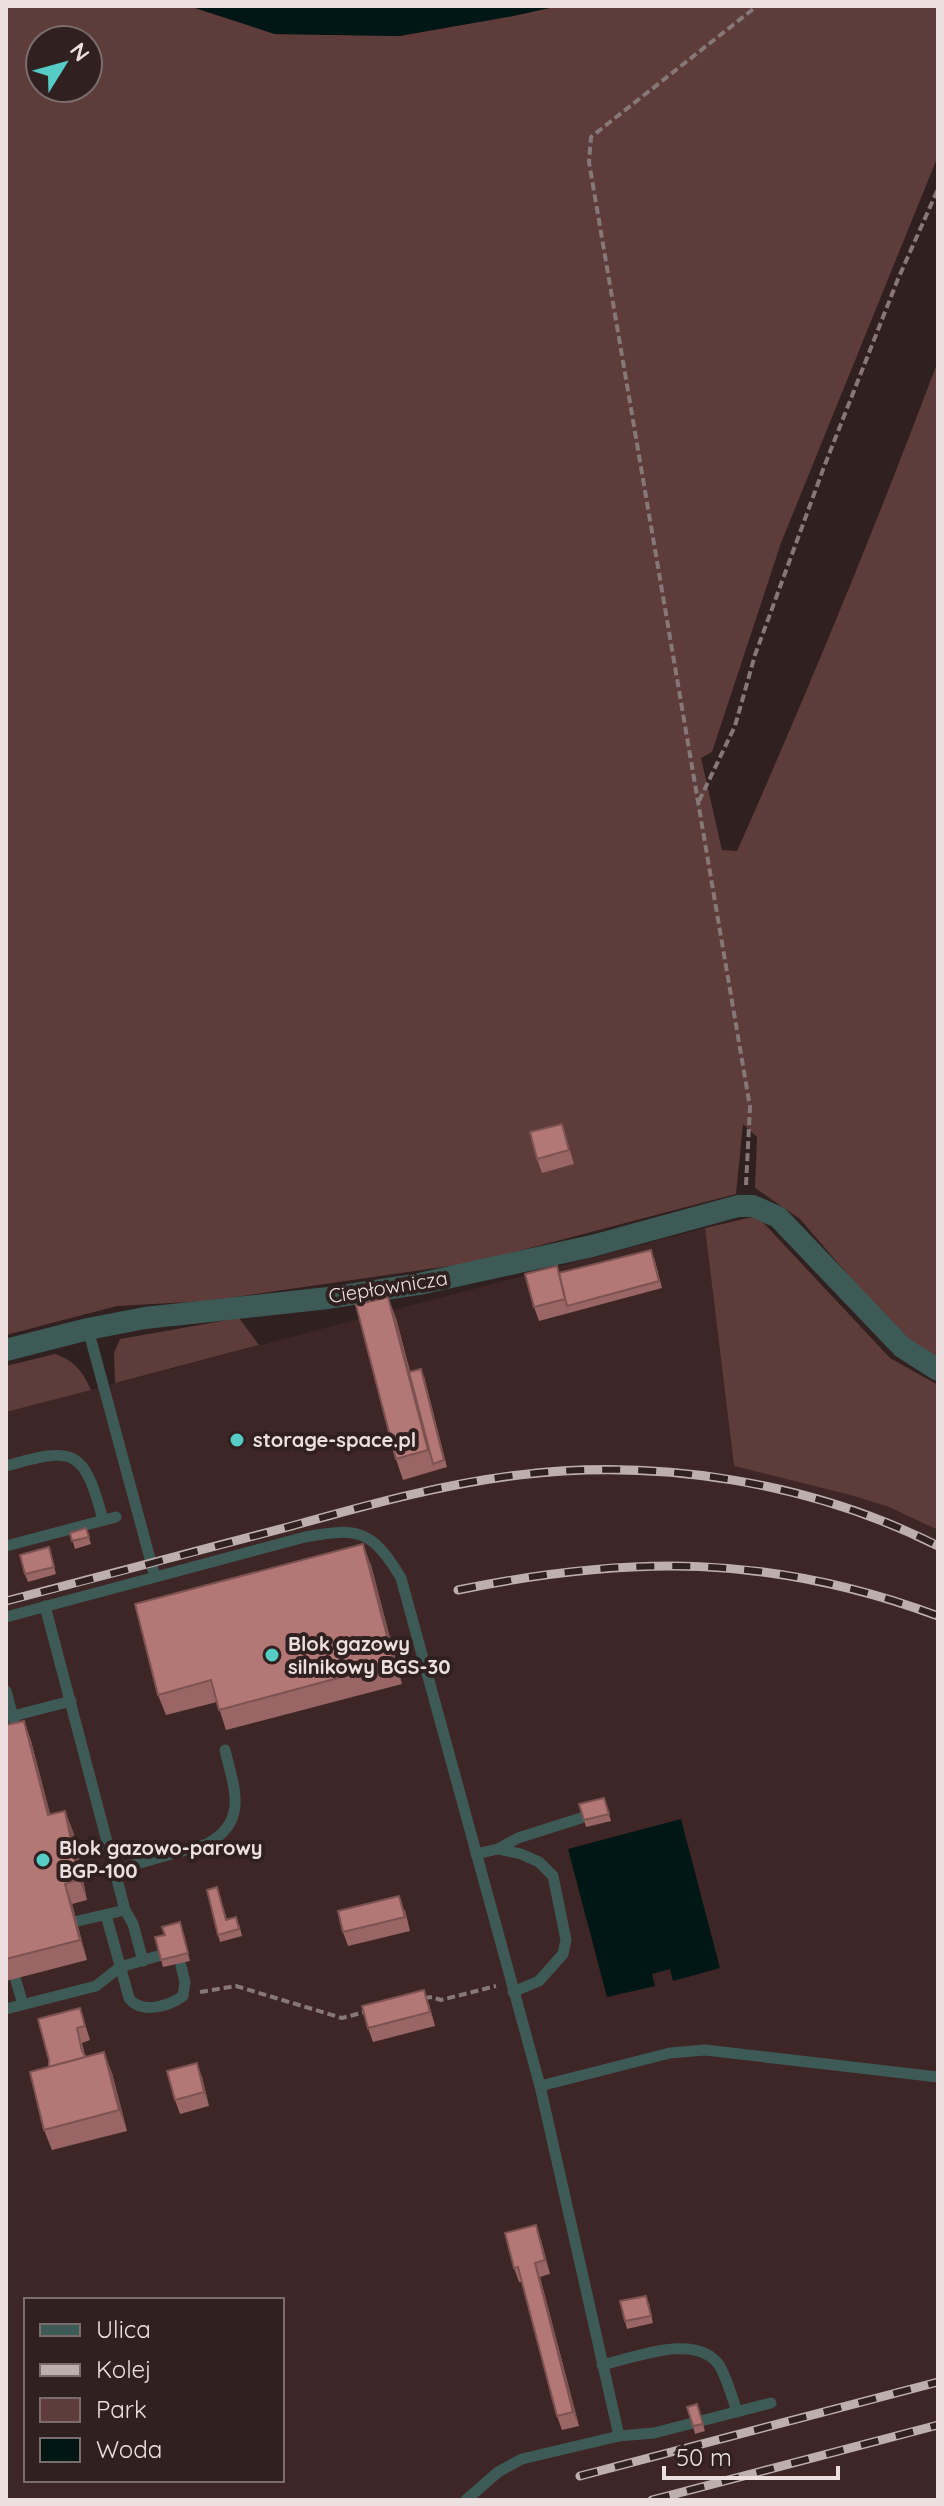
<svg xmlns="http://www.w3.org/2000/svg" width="944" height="2506" font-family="Quicksand,sans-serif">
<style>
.built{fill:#3d2625;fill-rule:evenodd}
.green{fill:#5d3c3a;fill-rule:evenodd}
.water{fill:#011716}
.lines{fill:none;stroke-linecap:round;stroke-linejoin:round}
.path{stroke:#867877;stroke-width:4;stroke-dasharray:8 4;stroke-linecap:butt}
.lane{stroke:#3d5a57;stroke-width:11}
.street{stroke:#3d5a57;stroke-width:22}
.rail-casing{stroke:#bcafae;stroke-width:9}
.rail{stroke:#30201f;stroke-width:6;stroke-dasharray:18;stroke-linecap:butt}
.wall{fill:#9a6665}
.shaded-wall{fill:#7d5352}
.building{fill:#b37775;stroke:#7d5352;stroke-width:2}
.poi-dot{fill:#55cdc6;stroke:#30201f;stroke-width:3}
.labels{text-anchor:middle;stroke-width:8;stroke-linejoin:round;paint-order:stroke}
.street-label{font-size:20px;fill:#ebe0df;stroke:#30201f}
.poi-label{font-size:20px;font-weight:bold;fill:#ebe0df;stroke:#30201f;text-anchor:start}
</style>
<rect width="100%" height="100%" fill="#30201f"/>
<path class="built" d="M705,1228L734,1466L854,1496L889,1507L938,1530V2500H6V1412ZM26,2300H282V2480H26Z"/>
<g class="green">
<path d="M6,6H189L275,34L399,36L513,16L558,6H938V156L781,543L712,752L701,758L722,850L737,851C809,689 876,526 938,361V1358L923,1353L856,1284L800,1219L755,1188L757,1137L743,1124L736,1194L477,1262L207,1301L117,1306L6,1335ZM40,40H88V88H40Z"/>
<polygon points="757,1216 890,1358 938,1385 938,1530 889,1507 854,1496 734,1466 705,1228"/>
<polygon points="239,1318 259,1345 115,1383 114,1353 120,1339"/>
<path d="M55,1354C75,1361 82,1371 91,1390L6,1412V1366Z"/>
</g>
<g class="water">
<polygon points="189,6 558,6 513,16 399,36 275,34"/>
<polygon points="681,1819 720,1968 673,1981 670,1969 652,1974 655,1986 607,1997 568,1849"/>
</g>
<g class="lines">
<g class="path">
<polyline points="699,801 735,726 755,655 824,467 898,279 938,189"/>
<polyline points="746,1185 750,1107 589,162 591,137 757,6"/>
<polyline points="200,1992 236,1986 342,2018 369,2011"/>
<polyline points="424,1998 432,1997 441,2000 496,1986"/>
</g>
<g class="lane">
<polyline points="88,1329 155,1577"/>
<path d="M6,1466C75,1446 84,1449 103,1520"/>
<polyline points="6,1546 116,1517"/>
<polyline points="45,1606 125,1910 133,1924 143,1961"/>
<path d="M6,1617L305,1537C359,1527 372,1530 401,1578L540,2086L619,2436"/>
<polyline points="6,1691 14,1721"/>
<polyline points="13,1716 71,1701"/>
<polyline points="498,1849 518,1838 581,1818"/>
<polyline points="476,1854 498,1849 521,1854 539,1862 553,1876 566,1940 563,1954 539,1981 513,1992"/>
<path d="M115,1870L207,1844C249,1821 234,1788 225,1750"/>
<path d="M106,1915L129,1998C140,2014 168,2007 183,1996L185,1982L181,1966"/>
<polyline points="78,1921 125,1910"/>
<polyline points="16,1981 23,2004"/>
<polyline points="6,2009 96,1986 120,1967 158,1956"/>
<polyline points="540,2086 670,2053 705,2050 938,2077"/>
<path d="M602,2365C634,2358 696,2332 719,2365C727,2378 732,2397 737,2412"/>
<polyline points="466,2500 498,2472 522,2459 619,2436 654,2433 771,2403"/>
</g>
<polyline class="street" points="6,1350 88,1329 145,1318 328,1298 419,1284 592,1246 738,1206 753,1206 778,1217 902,1347 938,1370"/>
<g class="rail-casing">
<g id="rail">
<path d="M458,1590C630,1555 771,1554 938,1616"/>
<path d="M6,1601C100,1577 194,1552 288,1527C364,1506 441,1484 519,1475C659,1458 811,1482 938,1546"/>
<polyline points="580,2476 938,2382"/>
<polyline points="652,2500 938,2425"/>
</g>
</g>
<use href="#rail" class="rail"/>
</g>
<g class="wall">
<polygon points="562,1124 574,1164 542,1173 537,1159"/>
<polygon points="654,1257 662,1288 539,1321 534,1307 559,1273"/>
<polygon points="396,1318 410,1371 424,1376 447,1467 403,1480 396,1459"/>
<polygon points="86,1528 91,1544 75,1549 70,1533"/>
<polygon points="49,1547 56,1574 28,1582 25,1574"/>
<polygon points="371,1565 402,1684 226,1730 217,1702 166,1715 158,1695"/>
<polygon points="24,1721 31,1741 50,1814 73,1831 87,1900 72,1904 87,1960 6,1981 6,1725"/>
<polygon points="604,1798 611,1821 586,1827 584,1820"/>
<polygon points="217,1887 227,1920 239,1924 242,1936 220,1942 218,1935"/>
<polygon points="405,1910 410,1931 348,1946 343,1932"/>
<polygon points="180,1922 190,1961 163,1967 161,1960 165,1935"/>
<polygon points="429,2004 435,2026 373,2042 368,2028"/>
<polygon points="80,2008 90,2040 82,2043 85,2055 112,2073 127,2131 52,2150 44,2130"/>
<polygon points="202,2077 209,2106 180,2114 175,2100"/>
<polygon points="541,2240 550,2274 540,2277 579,2426 562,2430 557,2416 522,2282 519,2282 514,2268"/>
<polygon points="649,2303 653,2323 627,2329 625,2321"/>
<polygon points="697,2404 705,2431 695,2434 693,2426"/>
</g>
<g class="shaded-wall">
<polygon points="388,1297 396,1318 435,1471 428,1450"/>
<polygon points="363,1544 371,1565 402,1684 394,1663"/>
<polygon points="24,1721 31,1741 56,1836 48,1815"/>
<polygon points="65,1811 73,1831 87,1900 79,1879"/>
<polygon points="65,1884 72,1904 87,1960 80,1940"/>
<polygon points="424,1990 429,2004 435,2026 430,2012"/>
<polygon points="104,2052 112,2073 127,2131 119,2110"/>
<polygon points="197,2063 202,2077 209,2106 204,2092"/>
<polygon points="536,2225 541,2240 550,2274 545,2260"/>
<polygon points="535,2263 540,2277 579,2426 573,2412"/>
</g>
<g class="building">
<polygon points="562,1124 569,1150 537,1159 530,1132"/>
<polygon points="651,1250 659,1281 567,1306 559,1273"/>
<polygon points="557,1266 565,1299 534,1307 525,1274"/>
<polygon points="388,1297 428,1450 396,1459 356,1305"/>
<polygon points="421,1369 444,1460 433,1464 409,1372"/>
<polygon points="86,1528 89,1537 72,1541 70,1533"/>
<polygon points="363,1544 394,1663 219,1710 211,1680 158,1695 135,1604"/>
<polygon points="49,1547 54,1567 25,1574 20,1555"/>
<polygon points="24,1721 48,1815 65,1811 79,1879 65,1884 80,1940 6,1959 6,1725"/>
<polygon points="604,1798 609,1814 584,1820 579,1804"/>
<polygon points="217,1887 226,1920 236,1917 239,1929 218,1935 207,1890"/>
<polygon points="399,1896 405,1917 343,1932 338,1911"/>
<polygon points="180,1922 188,1953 161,1960 155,1937 165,1935 162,1927"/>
<polygon points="424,1990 430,2012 368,2028 362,2006"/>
<polygon points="80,2008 85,2026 77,2028 82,2051 86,2057 49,2067 49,2060 38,2019"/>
<polygon points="104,2052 119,2110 44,2130 30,2072"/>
<polygon points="197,2063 204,2092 175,2100 167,2071"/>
<polygon points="536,2225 545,2260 535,2263 573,2412 557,2416 518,2267 514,2268 505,2233"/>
<polygon points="646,2296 651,2316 625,2321 620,2301"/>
<polygon points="697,2404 703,2424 693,2426 687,2407"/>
</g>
<g class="poi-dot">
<circle cx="237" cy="1440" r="8"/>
<circle cx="272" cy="1655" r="8"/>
<circle cx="43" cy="1860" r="8"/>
</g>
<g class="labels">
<g class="street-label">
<text transform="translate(388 1287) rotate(-9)" y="7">Ciepłownicza</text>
</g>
<g class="poi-label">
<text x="253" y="1447">storage-space.pl</text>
<text x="288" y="1651">Blok gazowy<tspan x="288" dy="23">silnikowy BGS-30</tspan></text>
<text x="59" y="1855">Blok gazowo-parowy<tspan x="59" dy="23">BGP-100</tspan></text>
</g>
</g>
<rect width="944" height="2506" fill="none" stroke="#ebe0df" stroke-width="16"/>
<rect x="24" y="2298" width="260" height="184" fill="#30201f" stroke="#7b6d6c" stroke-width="2"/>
<rect x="40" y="2324" width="40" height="12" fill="#3d5a57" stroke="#7b6d6c" stroke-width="2"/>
<text x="96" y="2338" font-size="24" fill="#ebe0df">Ulica</text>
<rect x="40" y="2364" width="40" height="12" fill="#bcafae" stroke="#7b6d6c" stroke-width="2"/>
<text x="96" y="2378" font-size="24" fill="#ebe0df">Kolej</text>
<rect x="40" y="2398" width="40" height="24" fill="#5d3c3a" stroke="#7b6d6c" stroke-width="2"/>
<text x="96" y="2418" font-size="24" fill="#ebe0df">Park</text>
<rect x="40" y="2438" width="40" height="24" fill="#011716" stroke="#7b6d6c" stroke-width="2"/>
<text x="96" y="2458" font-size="24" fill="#ebe0df">Woda</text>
<g transform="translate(64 64) rotate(53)"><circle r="38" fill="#30201f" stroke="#7b6d6c" stroke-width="2"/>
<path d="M0-6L14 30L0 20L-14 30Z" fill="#55cdc6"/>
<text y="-12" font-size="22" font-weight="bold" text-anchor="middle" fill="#ebe0df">N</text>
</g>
<path d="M664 2466v12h174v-12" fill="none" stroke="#ebe0df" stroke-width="4"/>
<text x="676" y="2466" font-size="24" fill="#ebe0df" stroke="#30201f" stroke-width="6" paint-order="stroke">50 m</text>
</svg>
